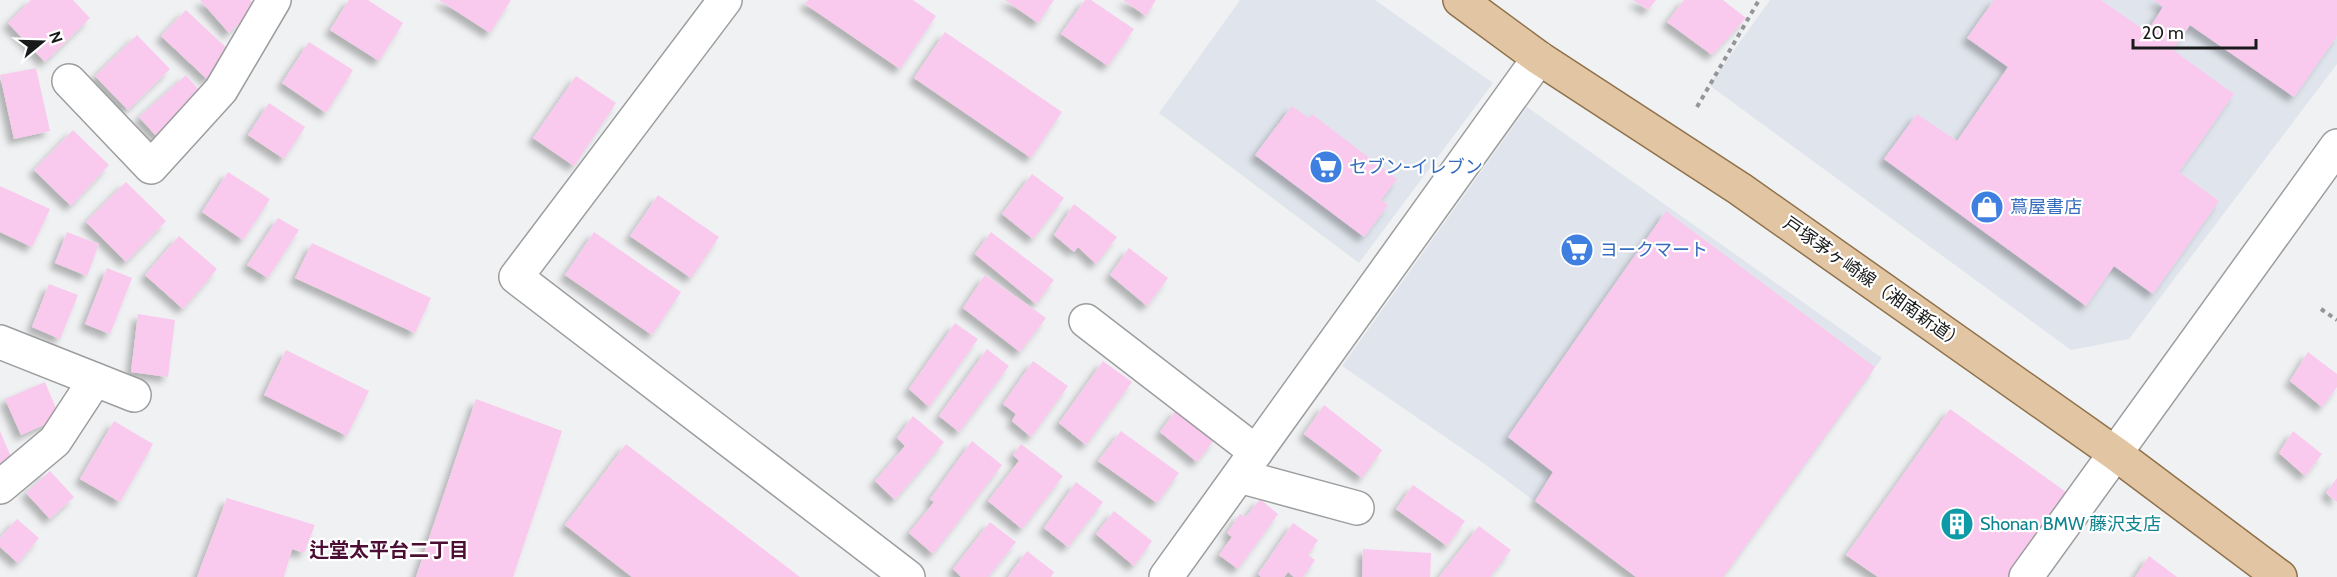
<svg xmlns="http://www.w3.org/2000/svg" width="2337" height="577" font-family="Cabin,'Noto Sans JP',sans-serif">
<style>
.built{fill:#e0e5ed}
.building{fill:#facaee;filter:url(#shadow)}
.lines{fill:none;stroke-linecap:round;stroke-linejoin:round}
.minor-casing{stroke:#9c9d9e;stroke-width:36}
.major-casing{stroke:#8f714b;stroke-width:36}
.path{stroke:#949596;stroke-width:4;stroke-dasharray:4.5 4.5;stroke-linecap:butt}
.minor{stroke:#fff;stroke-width:33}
.major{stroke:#e2c6a3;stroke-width:33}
.labels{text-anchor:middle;stroke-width:4.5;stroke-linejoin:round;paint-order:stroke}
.shop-label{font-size:18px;fill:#366cbe;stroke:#fff;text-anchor:start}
.street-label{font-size:18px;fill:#191a1a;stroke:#fff}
.culture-label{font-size:18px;fill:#0d838f;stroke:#fff;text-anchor:start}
.neighbourhood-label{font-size:20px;font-weight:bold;fill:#4c0e34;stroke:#fff}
</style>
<defs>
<filter id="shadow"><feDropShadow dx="-5.5" dy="5.5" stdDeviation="3" flood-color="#0004"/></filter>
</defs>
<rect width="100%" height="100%" fill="#f0f1f2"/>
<g class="built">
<polygon points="1240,0 1375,0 1493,83 1359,263 1159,113"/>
<polygon points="1770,0 2337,0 2337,64 2129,339 2071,350 1709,85"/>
<polygon points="1527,107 1882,358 1723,577 1636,577 1486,465 1342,366"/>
</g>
<g class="building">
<polygon points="31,0 73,0 90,18 45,62 8,23"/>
<polygon points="200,0 250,0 256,7 229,33"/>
<polygon points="349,0 368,0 403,23 379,61 330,30"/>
<polygon points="439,0 511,0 490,33"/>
<polygon points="808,0 913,0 936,16 900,69 805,4"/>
<polygon points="1005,0 1054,0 1038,23"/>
<polygon points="1085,0 1091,0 1134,29 1108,66 1061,34"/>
<polygon points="1123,0 1156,0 1146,16"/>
<polygon points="1633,0 1656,0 1648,10"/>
<polygon points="1684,0 1723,0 1746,18 1712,55 1667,22"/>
<polygon points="1994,0 2101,0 2147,32 2163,7 2154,0 2337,0 2337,36 2294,97 2190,25 2173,50 2234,94 2179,172 2219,201 2153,294 2114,266 2086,306 1884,159 1917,114 1957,141 2008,67 1967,38"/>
<polygon points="186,10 232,53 208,80 161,36"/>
<polygon points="945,32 1062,112 1031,158 914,78"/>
<polygon points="137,35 170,69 128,110 95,76"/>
<polygon points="309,42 353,70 326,113 282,83"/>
<polygon points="36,68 50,131 14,139 0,75"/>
<polygon points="186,75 205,97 158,138 139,117"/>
<polygon points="576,76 616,103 574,166 533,138"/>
<polygon points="269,103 305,127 284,159 248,135"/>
<polygon points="1292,106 1309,118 1312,114 1397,179 1381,200 1388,205 1364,237 1255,155"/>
<polygon points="73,130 109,165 71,206 34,170"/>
<polygon points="228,172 270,199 243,240 202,212"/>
<polygon points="1032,174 1064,198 1033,239 1002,214"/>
<polygon points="126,182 166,221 126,262 86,222"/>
<polygon points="0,186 50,209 32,247 0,232"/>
<polygon points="658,195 719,237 691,278 630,236"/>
<polygon points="1074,204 1117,237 1096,264 1078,247 1074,252 1054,235"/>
<polygon points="1666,211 1875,367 1723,577 1636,577 1535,501 1553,472 1508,437"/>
<polygon points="278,218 299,230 268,278 247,265"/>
<polygon points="67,232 99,244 87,276 55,263"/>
<polygon points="594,232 681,292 652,335 565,275"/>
<polygon points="991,232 1054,280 1036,304 975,254"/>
<polygon points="179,236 217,269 183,309 145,275"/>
<polygon points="312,243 431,298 415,333 295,278"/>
<polygon points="1129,248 1168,278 1147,306 1110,275"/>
<polygon points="107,268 132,278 110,334 85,324"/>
<polygon points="985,275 1046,318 1020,352 963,308"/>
<polygon points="49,284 78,295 60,339 32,327"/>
<polygon points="138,314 175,320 168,377 131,372"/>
<polygon points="955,323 978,339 929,407 909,389"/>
<polygon points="987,349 1009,366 959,432 939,416"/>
<polygon points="286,350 369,391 347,436 264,395"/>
<polygon points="2308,352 2337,374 2337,387 2322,407 2290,381"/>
<polygon points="1033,361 1068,386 1031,437 1012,421 1016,414 1003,404"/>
<polygon points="1103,361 1132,382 1086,445 1059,423"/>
<polygon points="45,382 60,418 21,435 5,399"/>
<polygon points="476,399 562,431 513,577 416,577"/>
<polygon points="1324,405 1382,450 1362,478 1304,434"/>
<polygon points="1177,409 1215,439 1197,462 1160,432"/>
<polygon points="1950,409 2066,492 2009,577 1878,577 1846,555"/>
<polygon points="913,416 944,442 895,500 875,481 905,446 897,438"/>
<polygon points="114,421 153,444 120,502 80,479"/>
<polygon points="0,431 14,464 0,470"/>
<polygon points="1121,431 1179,473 1157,503 1098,461"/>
<polygon points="2293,431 2322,454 2305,476 2279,453"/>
<polygon points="972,441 1002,465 933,554 909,533 934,502 930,499"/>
<polygon points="626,444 800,577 632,577 565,525"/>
<polygon points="1021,444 1063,476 1022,529 988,501 1019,461 1013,455"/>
<polygon points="50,471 74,497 50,519 26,493"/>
<polygon points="2337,478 2337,502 2326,493"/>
<polygon points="1076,482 1103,502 1068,547 1044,528"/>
<polygon points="1413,485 1465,521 1447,546 1396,509"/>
<polygon points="227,498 315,525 304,553 292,549 284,577 197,577"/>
<polygon points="1260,499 1278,514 1238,569 1219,555 1232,537 1227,533 1240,514 1246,517"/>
<polygon points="1114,511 1152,541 1134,566 1096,534"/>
<polygon points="17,519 39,538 18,563 0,547 0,538"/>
<polygon points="990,522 1016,542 988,577 961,577 953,569"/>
<polygon points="1293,523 1318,540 1308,555 1315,560 1303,577 1294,577 1288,572 1284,577 1261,577 1258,574"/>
<polygon points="1479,526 1511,550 1490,577 1439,577"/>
<polygon points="1363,549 1431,553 1430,577 1362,577"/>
<polygon points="1027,551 1054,572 1051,577 1008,577"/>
<polygon points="2149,556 2177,577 2135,577"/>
</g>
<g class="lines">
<g class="minor-casing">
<g id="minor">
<polyline points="725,0 516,277 908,577"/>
<polyline points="69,81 151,167 221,90 274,0"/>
<polyline points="1086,321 1256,452"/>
<polyline points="0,342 134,395"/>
<polyline points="1239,476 1357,508"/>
<polyline points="0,487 55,441 95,380"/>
<polyline points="1166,577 1539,58"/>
<polyline points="2026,577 2337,146"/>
</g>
</g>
<g class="major-casing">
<polyline id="major" points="1460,0 1539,58 1740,189 2116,454 2280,577"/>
</g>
<g class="path">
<polyline points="1697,107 1759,0"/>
<polyline points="2321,309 2337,320"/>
</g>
<use href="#minor" class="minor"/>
<use href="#major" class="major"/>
</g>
<defs>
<g id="supermarket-disc" transform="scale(1.725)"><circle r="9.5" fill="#3f7fe0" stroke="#fff"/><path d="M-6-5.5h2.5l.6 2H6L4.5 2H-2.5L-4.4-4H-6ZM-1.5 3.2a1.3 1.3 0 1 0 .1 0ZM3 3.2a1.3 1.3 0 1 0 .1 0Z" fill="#fff"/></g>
<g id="shop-disc" transform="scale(1.725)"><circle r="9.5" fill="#3f7fe0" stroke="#fff"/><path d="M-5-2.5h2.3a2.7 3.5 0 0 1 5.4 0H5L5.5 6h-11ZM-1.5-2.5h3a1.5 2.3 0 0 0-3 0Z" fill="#fff"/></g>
<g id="building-disc" transform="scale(1.725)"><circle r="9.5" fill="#0f9aa8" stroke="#fff"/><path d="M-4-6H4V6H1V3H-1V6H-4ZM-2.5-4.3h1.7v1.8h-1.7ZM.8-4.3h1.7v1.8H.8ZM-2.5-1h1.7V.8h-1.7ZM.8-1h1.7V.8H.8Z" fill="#fff"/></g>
</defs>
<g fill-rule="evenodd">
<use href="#supermarket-disc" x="1326" y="167"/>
<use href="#shop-disc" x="1987" y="207"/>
<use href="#supermarket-disc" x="1577" y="250"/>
<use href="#building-disc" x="1957" y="524"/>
</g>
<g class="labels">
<g class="shop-label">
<text x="1349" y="173">セブン-イレブン</text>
<text x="2010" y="213">蔦屋書店</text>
<text x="1600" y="256">ヨークマート</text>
</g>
<g class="street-label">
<text transform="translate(1874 283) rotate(35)" y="6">戸塚茅ヶ崎線（湘南新道）</text>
</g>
<g class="culture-label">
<text x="1980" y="530">Shonan BMW 藤沢支店</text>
</g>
<g class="neighbourhood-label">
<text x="389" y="557">辻堂太平台二丁目</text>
</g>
</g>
<g transform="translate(42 42) rotate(71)" stroke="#ffffff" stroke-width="4.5" paint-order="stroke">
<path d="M0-4.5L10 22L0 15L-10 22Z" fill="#191a1a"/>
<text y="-9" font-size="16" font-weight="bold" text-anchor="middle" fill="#191a1a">N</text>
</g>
<path d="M2133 39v9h123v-9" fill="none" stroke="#191a1a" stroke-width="3"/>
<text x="2142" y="39" font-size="18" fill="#191a1a" stroke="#ffffff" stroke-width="4.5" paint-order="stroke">20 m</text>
</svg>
